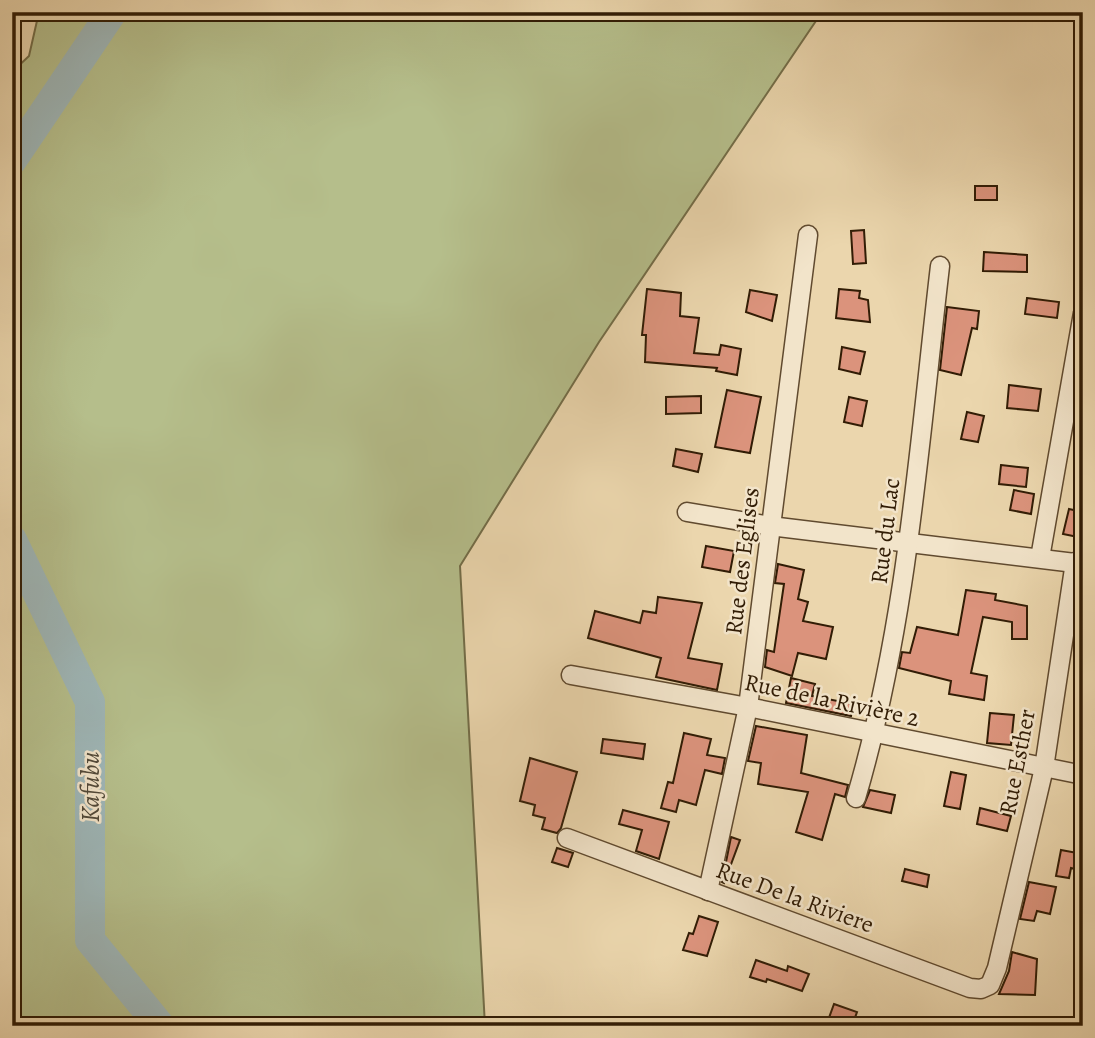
<svg xmlns="http://www.w3.org/2000/svg" width="1095" height="1038" font-family="Alegreya,serif">
<style>
.green{fill:#b5be8b;stroke:#736d48;stroke-width:2}
.lines{fill:none;stroke-linecap:round;stroke-linejoin:round}
.stream{stroke:#727870;stroke-width:5}
.river{stroke:#9eb6b7;stroke-width:30}
.building{fill:#db937c;stroke:#311c05;stroke-width:2}
.street-casing{stroke:#604a2f;stroke-width:21}
.street{stroke:#f2e4ca;stroke-width:18}
.labels{text-anchor:middle;stroke-width:5;stroke-linejoin:round;paint-order:stroke}
.street-label{font-size:24px;fill:#311c05;stroke:#f2e4ca}
.water-label{font-size:26px;font-style:italic;fill:#524a3a;stroke:#f2e4ca}
</style>
<rect width="100%" height="100%" fill="#ebd6ad"/>
<filter id="stains"><feTurbulence type="fractalNoise" baseFrequency=".00286" numOctaves="4"/><feColorMatrix values="0 0 0 0 .2 0 0 0 0 .09 0 0 0 0 .02 0 0 0 .5 -.17"/></filter>
<radialGradient id="worn" r=".72"><stop offset=".6" stop-color="#630" stop-opacity="0"/><stop offset="1" stop-color="#630" stop-opacity=".3"/></radialGradient>
<polygon class="green" points="39,12 822,12 599,342 460,566 485,1026 12,1026 12,72 29,56"/>
<g class="lines">
<polyline class="stream" points="1059,1026 1083,1016"/>
<g class="river">
<polyline points="12,160 112,12"/>
<polyline points="12,540 90,702 90,940 160,1026"/>
</g>
</g>
<g class="building">
<rect x="975" y="186" width="22" height="14"/>
<polygon points="864,230 866,263 853,264 851,231"/>
<polygon points="984,252 1027,255 1027,272 983,271"/>
<polygon points="647,289 681,293 680,316 699,318 694,353 719,355 721,345 741,349 737,375 716,371 717,368 645,362 646,335 642,335"/>
<polygon points="839,289 860,291 859,298 868,300 870,322 836,318"/>
<polygon points="750,290 777,295 772,321 746,312"/>
<polygon points="1027,298 1059,302 1057,318 1025,314"/>
<polygon points="947,307 979,311 977,329 972,328 961,375 940,370"/>
<polygon points="842,347 865,352 860,374 839,369"/>
<polygon points="1009,385 1041,389 1038,411 1007,408"/>
<polygon points="727,390 761,397 750,453 715,447"/>
<polygon points="701,396 701,413 666,414 666,397"/>
<polygon points="849,397 867,401 862,426 844,422"/>
<polygon points="967,412 984,416 978,442 961,439"/>
<polygon points="676,449 702,454 698,472 673,466"/>
<polygon points="1001,465 1028,468 1026,487 999,484"/>
<polygon points="1014,490 1034,494 1031,514 1010,510"/>
<polygon points="1069,509 1083,512 1083,538 1063,534"/>
<polygon points="706,546 734,551 730,572 702,567"/>
<polygon points="778,564 804,570 798,599 808,602 803,621 833,627 826,659 798,653 792,676 765,667 767,650 774,652 784,584 775,583"/>
<polygon points="966,590 996,594 995,600 1027,606 1027,639 1012,639 1012,622 983,617 971,673 987,676 984,700 949,694 951,681 899,668 902,652 910,653 917,627 958,635"/>
<polygon points="658,597 702,603 688,658 722,664 717,690 656,677 661,658 588,638 595,611 640,623 643,611 656,613"/>
<polygon points="791,678 815,684 812,696 853,704 851,716 786,703"/>
<polygon points="990,713 1014,715 1011,745 987,743"/>
<polygon points="756,726 807,735 801,773 848,785 845,797 835,794 822,840 796,832 808,792 758,784 761,763 748,761"/>
<polygon points="684,733 711,739 707,755 725,758 722,774 705,770 696,805 679,800 676,812 661,808 668,782 673,783"/>
<polygon points="603,739 645,744 643,759 601,753"/>
<polygon points="530,758 577,772 561,828 557,833 542,829 545,818 533,815 535,805 520,801"/>
<polygon points="951,772 966,775 960,809 944,806"/>
<polygon points="870,790 895,795 891,813 863,807"/>
<polygon points="980,808 1011,816 1007,831 977,824"/>
<polygon points="623,810 669,822 659,859 636,851 642,830 619,824"/>
<polygon points="731,837 740,840 724,883 722,882"/>
<polygon points="557,848 573,853 568,867 552,862"/>
<polygon points="1061,850 1083,854 1083,871 1071,868 1069,878 1056,876"/>
<polygon points="905,869 929,875 927,887 902,881"/>
<polygon points="1029,882 1056,887 1050,914 1037,911 1034,921 1020,919"/>
<polygon points="699,916 718,922 707,956 683,950 689,933 693,934"/>
<polygon points="1012,952 1037,959 1035,995 999,994 1009,971"/>
<polygon points="756,960 787,971 788,966 809,974 802,991 767,979 766,982 750,977"/>
<polygon points="834,1004 857,1012 852,1026 826,1026"/>
</g>
<g class="lines">
<g class="street-casing">
<g id="street">
<polyline points="687,512 770,526 1083,564"/>
<polyline points="1040,558 1083,313"/>
<polyline points="571,675 748,707 1083,775"/>
<path d="M856,798C907,625 919,445 940,266"/>
<polyline points="567,838 970,988 981,989 990,985 997,968 1044,768 1075,562"/>
<polyline points="708,891 748,707 808,235"/>
</g>
</g>
<use href="#street" class="street"/>
</g>
<g class="labels">
<g class="street-label">
<text transform="translate(885 531) rotate(-83)" y="8">Rue du Lac</text>
<text transform="translate(742 561) rotate(-83)" y="8">Rue des Eglises</text>
<text transform="translate(832 700) rotate(12)" y="8">Rue de la Rivière 2</text>
<text transform="translate(1017 762) rotate(-79)" y="8">Rue Esther</text>
<text transform="translate(795 897) rotate(20)" y="8">Rue De la Riviere</text>
</g>
<g class="water-label">
<text transform="translate(90 787) rotate(-90)" y="9">Kafubu</text>
</g>
</g>
<rect width="1095" height="1038" fill="none" stroke="#ebd6ad" stroke-width="42"/>
<rect x="14" y="14" width="1067" height="1010" fill="none" stroke="#311c05" stroke-width="3.5"/>
<rect x="21" y="21" width="1053" height="996" fill="none" stroke="#311c05" stroke-width="2"/>
<rect width="100%" height="100%" filter="url(#stains)"/>
<rect width="100%" height="100%" fill="url(#worn)"/>
</svg>
